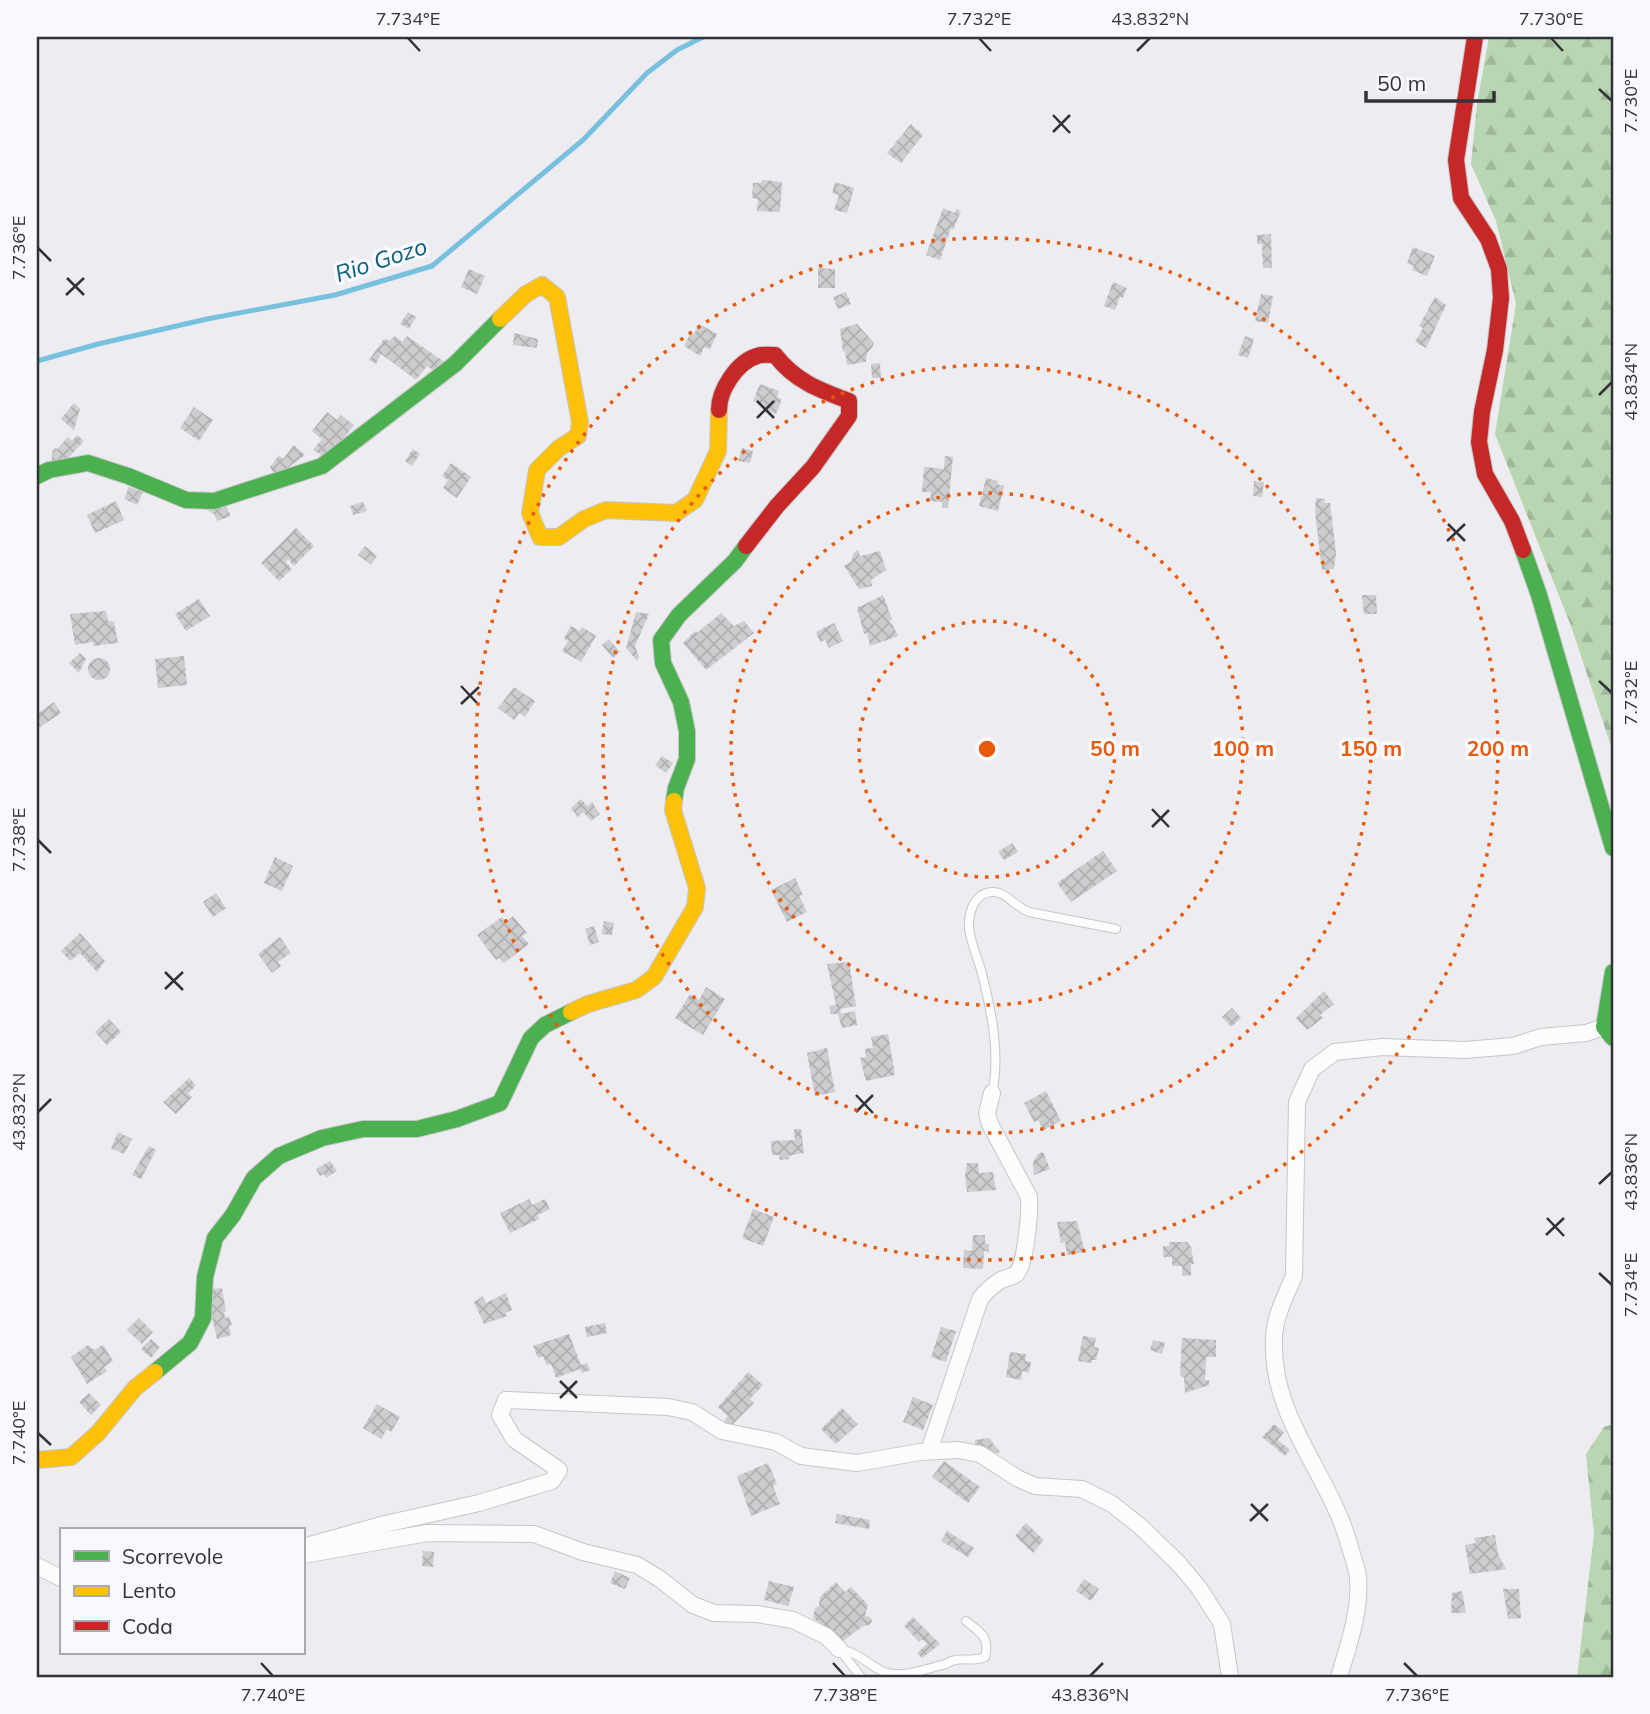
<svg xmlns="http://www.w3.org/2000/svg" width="1650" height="1714" font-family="Mulish,sans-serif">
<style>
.forest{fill:url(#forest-firs)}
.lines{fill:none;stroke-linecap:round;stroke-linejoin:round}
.stream{stroke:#78c1de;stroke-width:5}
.building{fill:url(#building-cross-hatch)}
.lane-casing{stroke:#c6c6c9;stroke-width:10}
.street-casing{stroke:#c6c6c9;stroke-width:18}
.fast-casing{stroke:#c6c6c9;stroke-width:18}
.slow-casing{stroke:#c6c6c9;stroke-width:18}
.jam-casing{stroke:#c6c6c9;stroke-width:18}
.lane{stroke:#fcfcfd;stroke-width:8}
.street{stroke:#fcfcfd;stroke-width:16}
.fast{stroke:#4caf50;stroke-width:16}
.slow{stroke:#ffc107;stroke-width:16}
.jam{stroke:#c62828;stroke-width:16}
.ticks{fill:none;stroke:#323336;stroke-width:2.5}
.ring{fill:none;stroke:#e8590c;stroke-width:3.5;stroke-dasharray:3.5 7}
.labels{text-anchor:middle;stroke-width:7;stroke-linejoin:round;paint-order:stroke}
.water-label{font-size:23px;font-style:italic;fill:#0b607b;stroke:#f8f8ff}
.centre{fill:#e8590c;stroke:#f8f8ff;stroke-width:3.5}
.ring-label{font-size:21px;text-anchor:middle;font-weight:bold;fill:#e8590c;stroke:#f8f8ff;stroke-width:7;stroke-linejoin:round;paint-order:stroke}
.neatline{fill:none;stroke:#323336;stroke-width:2.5}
.ticks-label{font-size:18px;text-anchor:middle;fill:#323336}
</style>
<defs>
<pattern id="forest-firs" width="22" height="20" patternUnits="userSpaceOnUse" patternTransform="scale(1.75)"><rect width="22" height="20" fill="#b8d6b2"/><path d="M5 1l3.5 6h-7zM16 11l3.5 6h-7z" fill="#9fb89a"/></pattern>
<pattern id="building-cross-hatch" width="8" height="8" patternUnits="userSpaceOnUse" patternTransform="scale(1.75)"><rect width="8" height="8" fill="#cdccce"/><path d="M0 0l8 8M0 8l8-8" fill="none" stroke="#b0b0b2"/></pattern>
</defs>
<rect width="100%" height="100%" fill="#ececf1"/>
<g class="forest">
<polygon points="1489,37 1613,37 1613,745 1610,743 1571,626 1495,434 1516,304 1496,221 1471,164 1477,104"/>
<polygon points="1613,1424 1613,1677 1577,1677 1594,1534 1586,1454 1604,1427"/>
</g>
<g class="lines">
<polyline class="stream" points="37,361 98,344 207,319 335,295 432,266 583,140 647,73 677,50 703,37"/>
</g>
<g class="building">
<polygon points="911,124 923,135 901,163 887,153"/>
<polygon points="762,180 782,182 780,212 757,211 758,199 752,198 753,183 761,183"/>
<polygon points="835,182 854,188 847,213 834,210 839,195 832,193"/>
<polygon points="943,208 955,213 956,209 961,211 953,230 951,228 940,260 926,255"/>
<polygon points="1271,234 1272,268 1263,268 1262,244 1257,244 1257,235"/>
<polygon points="1413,247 1435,256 1427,276 1412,270 1414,266 1407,263"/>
<polygon points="818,268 835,269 835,288 818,288"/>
<polygon points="469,269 485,276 477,294 461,287"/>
<polygon points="1113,282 1127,288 1123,298 1120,297 1115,310 1104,306"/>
<polygon points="846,292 851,304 838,309 833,297"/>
<polygon points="1261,294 1273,296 1268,323 1255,321"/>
<polygon points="1435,297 1446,305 1426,348 1415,342 1423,328 1419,326"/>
<polygon points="408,312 416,317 409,329 400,324"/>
<polygon points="699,324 717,334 710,349 704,347 700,356 684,346 690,334 694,334"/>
<polygon points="857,324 874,343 872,348 867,353 866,362 847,365 845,351 843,352 840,329"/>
<polygon points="514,333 538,339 537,348 513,345"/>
<polygon points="395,336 402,342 407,336 446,363 437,373 427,366 416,380 381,354 376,364 369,360 384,339 389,341"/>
<polygon points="1245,336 1254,339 1248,358 1238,355"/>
<polygon points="880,363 881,378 872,378 871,364"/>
<polygon points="760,384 779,391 777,398 782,399 776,414 762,408 764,405 753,401"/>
<polygon points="74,403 80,409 74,430 61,419"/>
<polygon points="194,407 213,420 199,441 180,428"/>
<polygon points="327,412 337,420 341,415 354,425 328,459 313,450 322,439 312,431"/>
<polygon points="77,435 84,441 59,468 52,461 52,452 55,448 57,449 68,437 72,441"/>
<polygon points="294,445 305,455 276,477 270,467 279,455 283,459"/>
<polygon points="742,448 753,451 750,463 738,461"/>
<polygon points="413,449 420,454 412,466 405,461"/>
<polygon points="945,456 953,457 948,508 942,508 942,502 930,501 931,492 922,492 924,467 944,469"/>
<polygon points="451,463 471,477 457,498 443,488 448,480 442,476"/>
<polygon points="986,478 998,481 997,484 1004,486 998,511 979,506"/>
<polygon points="1254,481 1264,482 1262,497 1253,496"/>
<polygon points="129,487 143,492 137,505 124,499"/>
<polygon points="1316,498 1325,499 1324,503 1330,503 1336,553 1334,569 1322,570 1315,512"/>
<polygon points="116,501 124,520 95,533 87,515"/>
<polygon points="224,502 231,516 217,521 214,514 205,509"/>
<polygon points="363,502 367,511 353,515 350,506"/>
<polygon points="296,528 314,546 294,566 288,559 286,562 292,569 279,581 261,563"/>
<polygon points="365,546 377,556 371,565 358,555"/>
<polygon points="858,550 860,556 880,551 886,570 871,580 872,586 859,589 844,566 852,561 853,554"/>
<polygon points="883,595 892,619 889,622 892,624 898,636 870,646 867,633 864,634 857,608"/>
<polygon points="1362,595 1376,595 1377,614 1364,614"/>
<polygon points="199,599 210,616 186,631 175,614"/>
<polygon points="106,611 108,621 114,622 118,643 93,646 93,642 75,645 70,614"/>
<polygon points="636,612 649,614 635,646 639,657 637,661 626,648"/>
<polygon points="721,613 734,626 744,621 754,633 706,670 683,643 695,631 697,633"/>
<polygon points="834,623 843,641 829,648 825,640 820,642 816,632"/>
<polygon points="571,626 580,631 582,627 596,636 581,662 562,651 568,641 564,638"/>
<polygon points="609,639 620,652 613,658 602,645"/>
<polygon points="80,653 86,659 79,673 69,663"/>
<polygon points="184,656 187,685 158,688 155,659"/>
<circle cx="99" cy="669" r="11"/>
<polygon points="514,687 535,701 525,717 519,713 514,720 498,708"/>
<polygon points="54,702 61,713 40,727 37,722 37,714"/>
<polygon points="662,756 673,763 666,773 655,765"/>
<polygon points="581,799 587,806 592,802 600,814 591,821 583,812 578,817 571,808"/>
<polygon points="1012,843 1018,852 1004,860 998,852"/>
<polygon points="1103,851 1117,871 1071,902 1057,883"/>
<polygon points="275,857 293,866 282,891 264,883"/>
<polygon points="795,878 803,895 799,896 807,912 787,922 771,890"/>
<polygon points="216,893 226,908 213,917 203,902"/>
<polygon points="513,916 527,933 522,936 529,944 504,963 499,958 496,960 477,935 502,917 506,922"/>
<polygon points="604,921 614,923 612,935 602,934"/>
<polygon points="594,926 599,942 590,945 585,929"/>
<polygon points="80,933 105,961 97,972 80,953 70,961 61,951"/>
<polygon points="280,937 291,953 278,962 281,966 272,973 258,954"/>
<polygon points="849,962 856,1006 840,1009 841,1014 855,1011 857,1025 842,1028 838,1014 831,1014 829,1006 836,1005 827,964"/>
<polygon points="706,987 725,999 703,1035 675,1018 690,994 699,1000"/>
<polygon points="1324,991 1334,1004 1320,1015 1323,1018 1307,1030 1296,1018"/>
<polygon points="1232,1008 1241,1018 1231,1027 1222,1017"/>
<polygon points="109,1019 121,1032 107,1045 95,1032"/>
<polygon points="888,1034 895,1075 866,1081 860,1058 866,1057 865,1049 873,1048 871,1037"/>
<polygon points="827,1048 835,1092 815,1096 807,1053"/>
<polygon points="189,1078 196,1085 188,1094 192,1097 176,1114 163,1102"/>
<polygon points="1046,1091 1061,1121 1044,1130 1038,1120 1034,1122 1024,1103"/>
<polygon points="794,1129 801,1129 804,1153 788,1156 789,1159 780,1160 779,1155 772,1155 771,1141 795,1140"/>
<polygon points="118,1132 132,1139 124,1154 111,1148"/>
<polygon points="149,1146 156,1150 141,1179 132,1175"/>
<polygon points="1043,1152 1050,1169 1034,1175 1033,1162 1038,1154"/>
<polygon points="330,1161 337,1171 326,1178 324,1174 320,1176 316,1169"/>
<polygon points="967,1163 978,1163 979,1173 993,1172 996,1190 967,1192 965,1174"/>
<polygon points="529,1199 532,1205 545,1199 550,1209 537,1215 539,1219 510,1233 500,1213"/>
<polygon points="753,1209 774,1217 763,1246 742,1238"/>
<polygon points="1077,1221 1085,1252 1067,1255 1065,1242 1061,1243 1057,1222"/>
<polygon points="973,1235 985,1235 985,1243 989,1244 989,1252 984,1251 983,1269 963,1268 964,1250 972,1251"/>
<polygon points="1169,1242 1187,1242 1191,1247 1194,1264 1191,1264 1191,1275 1182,1276 1182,1266 1172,1266 1172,1257 1163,1257 1163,1246 1169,1246"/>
<polygon points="222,1288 226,1311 224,1312 225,1318 229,1317 232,1325 229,1326 231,1335 217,1339 211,1313 212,1289"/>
<polygon points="506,1293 512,1310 505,1313 507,1316 484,1324 474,1302 483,1296 486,1303"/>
<polygon points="139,1318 153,1332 142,1344 127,1330"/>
<polygon points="605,1323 607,1333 587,1337 585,1327"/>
<polygon points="941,1327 956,1331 946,1362 931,1357"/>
<polygon points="569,1334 581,1365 587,1363 590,1370 582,1373 580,1369 556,1378 551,1364 547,1365 543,1356 538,1358 533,1346"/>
<polygon points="1083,1336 1096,1338 1094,1347 1099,1348 1096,1360 1092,1360 1092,1363 1078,1361"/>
<polygon points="1182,1338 1216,1340 1216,1357 1206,1357 1205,1380 1209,1380 1209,1385 1185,1393 1184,1378 1180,1375"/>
<polygon points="151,1339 160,1347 151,1358 141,1349"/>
<polygon points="1153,1340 1165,1343 1162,1354 1150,1350"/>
<polygon points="88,1345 94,1350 103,1345 113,1361 104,1367 107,1371 87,1384 71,1357"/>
<polygon points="1010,1352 1026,1354 1025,1361 1031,1362 1029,1373 1022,1371 1021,1380 1006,1377"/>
<polygon points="748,1372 763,1385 750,1399 754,1403 730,1427 724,1421 728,1416 718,1407"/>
<polygon points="89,1393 101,1405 91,1415 79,1402"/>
<polygon points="913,1397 933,1405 923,1430 903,1422"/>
<polygon points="377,1404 400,1417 391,1432 387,1429 381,1439 363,1428"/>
<polygon points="842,1408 858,1424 836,1444 821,1429"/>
<polygon points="1274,1424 1284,1432 1278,1440 1290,1450 1285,1456 1262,1437"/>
<polygon points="989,1438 1000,1452 993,1454 975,1448 975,1440"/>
<polygon points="944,1461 980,1487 968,1503 932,1477"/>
<polygon points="768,1463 777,1484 773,1486 780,1504 751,1516 737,1476"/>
<polygon points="837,1514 870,1520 869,1529 835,1523"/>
<polygon points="1026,1523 1044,1540 1033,1553 1015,1536"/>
<polygon points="947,1531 974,1548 968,1557 941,1541"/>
<polygon points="1495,1535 1498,1554 1506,1569 1470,1574 1465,1545 1476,1543 1474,1538"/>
<polygon points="423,1551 434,1552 433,1567 422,1566"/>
<polygon points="615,1571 630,1578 625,1589 610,1583"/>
<polygon points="1084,1579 1099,1589 1091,1601 1076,1591"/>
<polygon points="769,1581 794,1587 788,1606 764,1600"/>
<polygon points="836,1582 845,1592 851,1587 868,1605 865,1615 871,1618 872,1622 869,1625 863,1626 843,1641 813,1618 815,1608 819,1606 820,1597"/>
<polygon points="1503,1589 1519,1589 1521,1618 1508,1619"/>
<polygon points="1462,1591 1466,1613 1451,1613 1452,1593"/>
<polygon points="913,1617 940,1644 922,1658 917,1653 927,1644 922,1639 919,1642 904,1626"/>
</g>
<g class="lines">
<g class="lane-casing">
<g id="lane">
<path d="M992,1093C1001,1054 991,1009 981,970C977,957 971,942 969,929C968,913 974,893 992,892C1006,891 1015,907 1029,912L1116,929"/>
<path d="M839,1649C862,1654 865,1663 884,1672C902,1679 928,1668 946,1664C958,1655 972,1663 985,1657C990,1637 981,1633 966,1621"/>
<polyline points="839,1649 861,1677"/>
</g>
</g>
<g class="street-casing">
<g id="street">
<path d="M929,1451L980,1299C986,1291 993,1285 1001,1280C1006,1278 1012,1277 1016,1274C1026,1265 1030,1211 1029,1197L990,1124L987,1113L992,1093"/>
<polyline points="303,1547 385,1524 479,1503 552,1481 559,1470 514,1439 500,1415 506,1400 668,1407 692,1412 722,1431 776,1442 801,1456 857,1463 920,1452 958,1450 980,1454 1017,1478 1035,1486 1082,1489 1112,1504 1141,1527 1179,1564 1199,1588 1222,1624 1230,1677"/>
<polyline points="303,1555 427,1533 534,1534 583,1552 637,1565 660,1579 693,1605 714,1613 757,1614 793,1620 826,1636 839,1649"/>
<polyline points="37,1566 61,1578"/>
<path d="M1339,1677C1348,1646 1361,1611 1358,1577C1357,1569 1354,1560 1351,1551C1332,1474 1270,1421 1274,1337C1275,1316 1286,1295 1294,1276L1297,1102L1312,1069L1335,1052L1382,1047L1465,1050L1513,1046L1541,1037L1586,1033L1604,1027"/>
</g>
</g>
<g class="fast-casing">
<g id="fast">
<polyline points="37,476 49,470 88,463 128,476 186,500 214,501 322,466 455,364 500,319"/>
<polyline points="1523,550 1539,595 1613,848"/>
<polyline points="674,801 676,788 687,759 687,731 681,702 663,663 661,640 679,615 735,561 746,546"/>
<polyline points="1613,972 1604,1027 1613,1038"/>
<polyline points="155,1372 190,1343 203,1318 205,1277 215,1238 233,1215 254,1178 279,1156 322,1138 363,1129 417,1129 457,1119 500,1103 531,1038 545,1025 571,1012"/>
</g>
</g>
<g class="slow-casing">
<g id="slow">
<polyline points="500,319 526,294 542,285 557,297 580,422 578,436 559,448 537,470 530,513 540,537 559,537 584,519 606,510 676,513 695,500 718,451 719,410"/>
<polyline points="571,1012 588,1004 636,990 654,977 695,907 697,888 673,810 674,801"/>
<polyline points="37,1460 71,1457 98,1433 135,1388 155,1372"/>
</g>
</g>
<g class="jam-casing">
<g id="jam">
<polyline points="1475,37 1456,160 1461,198 1488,239 1499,269 1501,298 1495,350 1482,412 1479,442 1485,474 1512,521 1523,550"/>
<path d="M719,410C719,390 737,362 757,356C762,354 770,355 775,355C795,381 819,390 849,401V416L813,467L777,506L746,546"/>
</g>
</g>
<use href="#lane" class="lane"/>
<use href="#street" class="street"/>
<use href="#fast" class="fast"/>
<use href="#slow" class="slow"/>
<use href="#jam" class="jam"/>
</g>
<path class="ticks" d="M408,38L420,51M979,38L991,51M1551,38L1563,51M1137,51L1150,38M1599,89L1612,101M1053,115L1070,133M1053,132L1070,115M38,248L51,261M67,278L84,295M66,295L84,278M1599,395L1612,382M757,401L774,418M757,418L774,401M1448,524L1465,541M1447,541L1465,524M1599,681L1612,693M461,686L478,704M461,704L479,687M1152,809L1169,827M1152,827L1169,810M38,840L51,853M165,972L183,990M165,989L183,972M856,1095L873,1113M38,1112L51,1099M856,1112L873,1095M1599,1184L1612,1172M1547,1218L1564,1236M1546,1235L1564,1218M1599,1273L1612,1285M560,1381L577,1398M560,1398L577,1381M38,1433L51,1445M1251,1504L1268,1521M1250,1521L1268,1504M261,1663L273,1676M833,1663L845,1676M1404,1663L1417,1676M1090,1676L1103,1663"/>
<g class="ring">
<circle cx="987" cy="749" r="128"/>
<circle cx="987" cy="749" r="256"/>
<circle cx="987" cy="749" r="384"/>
<circle cx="987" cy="749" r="511"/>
</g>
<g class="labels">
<g class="water-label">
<text transform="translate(381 260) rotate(-18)" y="8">Rio Gozo</text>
</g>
</g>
<circle cx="987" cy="749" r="10" class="centre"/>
<g class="ring-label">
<text x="1115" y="756">50 m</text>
<text x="1243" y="756">100 m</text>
<text x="1371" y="756">150 m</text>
<text x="1498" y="756">200 m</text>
</g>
<rect width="1650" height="1714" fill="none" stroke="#f8f8ff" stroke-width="77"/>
<rect x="60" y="1528" width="245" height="126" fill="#f8f8ff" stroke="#a9a9af" stroke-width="2"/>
<rect x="74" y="1551" width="35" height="10" fill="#4caf50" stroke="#a9a9af" stroke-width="2"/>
<text x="122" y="1564" font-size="21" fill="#323336">Scorrevole</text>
<rect x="74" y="1586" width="35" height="10" fill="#ffc107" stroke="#a9a9af" stroke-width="2"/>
<text x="122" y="1598" font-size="21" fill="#323336">Lento</text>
<rect x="74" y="1621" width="35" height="10" fill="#c62828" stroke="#a9a9af" stroke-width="2"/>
<text x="122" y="1634" font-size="21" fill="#323336">Coda</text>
<path d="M1366 91v10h128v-10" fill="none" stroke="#323336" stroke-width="3.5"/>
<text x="1377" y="91" font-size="21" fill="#323336" stroke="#f8f8ff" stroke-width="5" paint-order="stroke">50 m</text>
<rect x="38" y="38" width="1574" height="1638" class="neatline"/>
<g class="ticks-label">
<text x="408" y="25">7.734°E</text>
<text x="979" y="25">7.732°E</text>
<text x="1150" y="25">43.832°N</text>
<text x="1551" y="25">7.730°E</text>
<text transform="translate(1631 101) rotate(-90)" y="6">7.730°E</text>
<text transform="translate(19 248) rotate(-90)" y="6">7.736°E</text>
<text transform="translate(1631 382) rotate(-90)" y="6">43.834°N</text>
<text transform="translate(1631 693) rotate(-90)" y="6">7.732°E</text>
<text transform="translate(19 840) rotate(-90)" y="6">7.738°E</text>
<text transform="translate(19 1112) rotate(-90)" y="6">43.832°N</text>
<text transform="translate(1631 1172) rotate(-90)" y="6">43.836°N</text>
<text transform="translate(1631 1285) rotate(-90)" y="6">7.734°E</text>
<text transform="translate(19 1433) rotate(-90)" y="6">7.740°E</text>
<text x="273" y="1701">7.740°E</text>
<text x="845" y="1701">7.738°E</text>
<text x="1090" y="1701">43.836°N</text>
<text x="1417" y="1701">7.736°E</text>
</g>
</svg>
